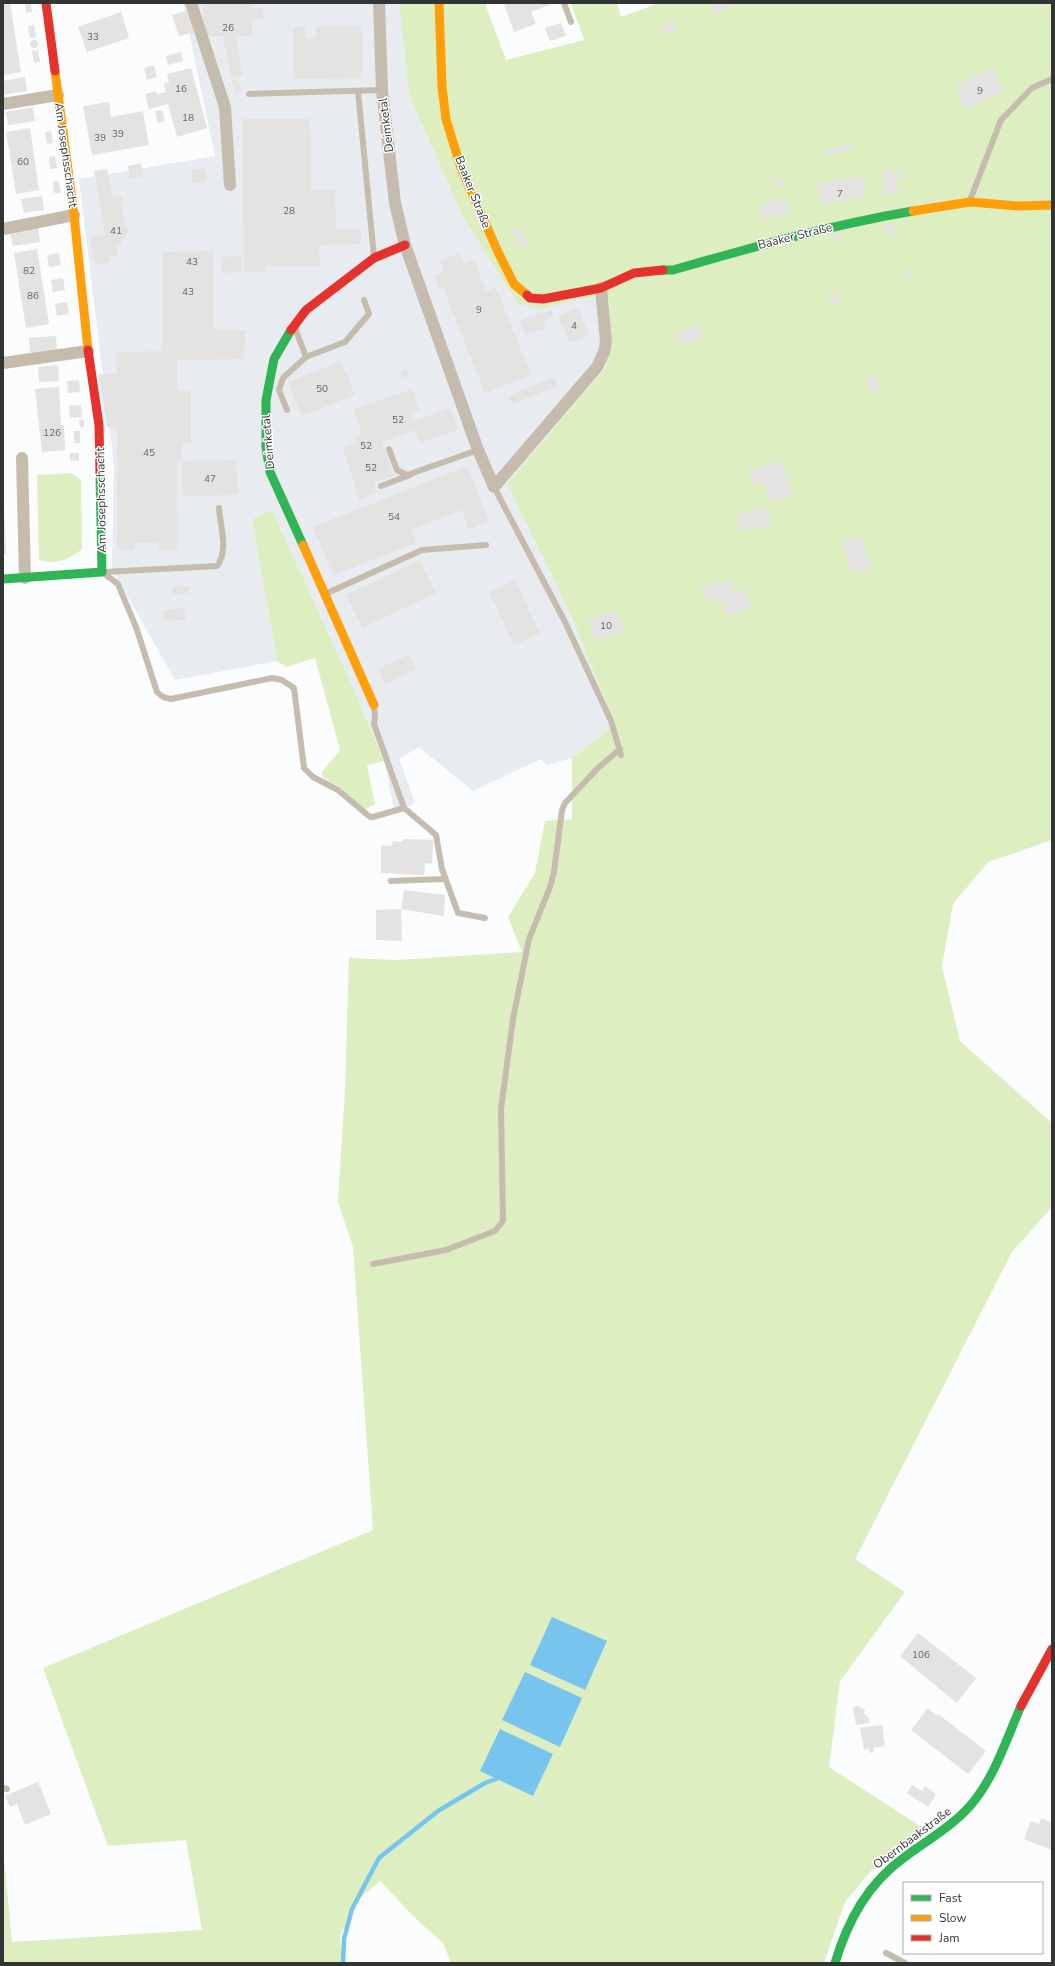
<svg xmlns="http://www.w3.org/2000/svg" width="1055" height="1966" font-family="'Nunito Sans',sans-serif">
<style>
.built{fill:#e8ecf1}
.green{fill:#ddefc0}
.water{fill:#77c5ef}
.lines{fill:none;stroke-linecap:round;stroke-linejoin:round}
.stream{stroke:#77c5ef;stroke-width:4.5}
.building{fill:#e5e2e2}
.lane{stroke:#c5bcae;stroke-width:6}
.street{stroke:#c5bcae;stroke-width:12}
.fast{stroke:#30b455;stroke-width:9}
.slow{stroke:#ff9f0a;stroke-width:9}
.jam{stroke:#e5322d;stroke-width:9}
.labels{text-anchor:middle;stroke-width:3;stroke-linejoin:round;paint-order:stroke}
.number-label{font-size:10px;fill:#636365}
.street-label{font-size:12px;fill:#333436;stroke:#fff}
</style>
<rect width="100%" height="100%" fill="#fafcfe"/>
<polygon class="built" points="183,3 399,3 409,95 462,215 582,298 610,299 606,367 507,484 571,615 615,725 572,758 547,765 541,759 473,791 419,747 399,759 415,803 395,814 384,760 352,685 272,510 252,519 277,661 175,680 112,569 114,465 79,179 215,156"/>
<g class="green">
<polygon points="399,3 487,3 486,6 506,60 584,40 571,3 617,3 621,17 659,3 1052,3 1052,840 988,862 953,904 942,966 960,1041 1052,1123 1052,1207 1012,1252 855,1559 905,1592 840,1681 829,1767 926,1830 904,1843 872,1870 845,1902 824,1963 451,1963 443,1943 417,1920 380,1881 360,1898 340,1936 342,1963 3,1963 3,1849 12,1942 202,1930 186,1840 108,1846 43,1668 373,1530 353,1247 338,1202 345,1090 349,958 396,960 522,952 508,917 535,873 545,821 572,819 572,758 615,725 571,615 507,484 606,367 610,299 582,298 541,309 518,304 462,215 409,95"/>
<path d="M71,473L81,480L82,549C71,558 53,567 39,559L37,475Z"/>
<polygon points="272,510 352,685 384,761 367,765 375,804 364,810 340,787 324,778 321,773 340,750 315,658 287,667 277,661 252,519"/>
</g>
<g class="water">
<polygon points="552,1617 607,1641 585,1690 530,1665"/>
<polygon points="525,1672 582,1698 560,1747 502,1720"/>
<polygon points="500,1729 553,1754 533,1796 480,1771"/>
</g>
<g class="lines">
<polyline class="stream" points="343,1963 344,1939 352,1909 379,1858 438,1811 485,1783 496,1779"/>
</g>
<g class="building">
<polygon points="3,3 10,3 21,72 3,75"/>
<polygon points="25,3 31,3 32,12 26,13"/>
<polygon points="203,3 252,3 252,8 263,8 264,18 252,19 252,36 235,36 243,76 231,78 223,36 204,36"/>
<polygon points="506,3 554,3 531,12 536,24 514,32 504,4"/>
<polygon points="720,3 725,3 727,9 715,14 712,6"/>
<polygon points="190,10 195,32 179,36 172,15"/>
<polygon points="121,12 129,38 87,52 78,27"/>
<polygon points="673,22 676,30 664,34 661,26"/>
<polygon points="561,23 566,36 550,41 545,28"/>
<polygon points="34,25 36,37 30,38 28,26"/>
<polygon points="305,26 305,38 316,38 316,26 362,26 362,78 294,79 293,27"/>
<circle cx="34" cy="44" r="4"/>
<polygon points="38,50 40,62 34,63 32,51"/>
<polygon points="181,52 183,61 168,65 166,56"/>
<polygon points="154,65 157,77 147,80 144,68"/>
<polygon points="191,68 207,128 177,137 168,104 149,109 145,94 156,91 157,94 166,92 164,84 169,82 167,74"/>
<polygon points="994,69 1004,92 976,103 976,105 965,109 956,88 967,83 966,80"/>
<polygon points="25,77 27,91 3,95 3,81"/>
<polygon points="238,79 241,92 235,93 232,80"/>
<polygon points="109,102 111,117 143,111 149,145 92,155 83,106"/>
<polygon points="33,107 35,121 8,125 6,112"/>
<polygon points="162,110 165,121 158,123 155,111"/>
<polygon points="242,119 310,119 311,190 335,190 336,229 361,229 361,244 319,245 320,266 265,266 265,272 244,272"/>
<polygon points="30,128 39,190 16,194 6,132"/>
<polygon points="51,131 53,143 47,144 45,132"/>
<polygon points="850,144 852,149 826,156 825,151"/>
<polygon points="55,156 57,168 50,169 49,157"/>
<polygon points="141,163 143,177 130,179 128,166"/>
<polygon points="107,169 112,197 122,195 123,199 121,199 125,227 127,227 128,232 122,239 121,244 116,245 118,255 109,256 110,262 95,265 90,237 105,235 94,171"/>
<polygon points="192,169 205,169 206,183 192,183"/>
<polygon points="893,169 899,191 885,196 882,187 886,186 882,172"/>
<polygon points="903,169 905,178 898,180 895,171"/>
<polygon points="862,176 866,196 822,205 818,184"/>
<polygon points="783,178 785,184 775,187 773,182"/>
<polygon points="59,181 61,193 54,193 53,182"/>
<polygon points="42,196 44,210 24,213 21,199"/>
<polygon points="786,198 789,213 762,219 759,204"/>
<polygon points="893,222 895,232 886,234 884,224"/>
<polygon points="519,226 529,246 522,250 512,229"/>
<polygon points="38,228 40,242 13,246 10,233"/>
<polygon points="841,233 842,238 834,240 833,234"/>
<polygon points="37,249 49,324 26,328 14,253"/>
<polygon points="213,251 214,330 245,330 244,359 177,360 177,391 191,391 191,443 182,443 182,460 177,460 178,550 159,550 159,543 135,543 135,550 117,550 117,428 107,427 98,374 117,374 116,352 162,351 162,252"/>
<polygon points="59,253 61,265 49,267 47,255"/>
<polygon points="459,253 464,264 474,260 486,291 496,287 531,375 485,393 443,288 440,290 434,276 444,271 440,261"/>
<polygon points="241,256 242,272 222,273 222,257"/>
<polygon points="913,269 914,278 906,279 905,270"/>
<polygon points="63,278 65,290 53,292 51,280"/>
<polygon points="837,294 841,301 832,305 828,299"/>
<polygon points="67,302 69,314 57,316 55,304"/>
<polygon points="578,308 589,335 570,343 558,316"/>
<polygon points="551,310 554,317 544,321 546,328 525,335 520,320"/>
<polygon points="698,324 703,337 681,345 677,333"/>
<polygon points="56,336 57,352 30,353 29,338"/>
<polygon points="341,361 355,395 302,416 288,382"/>
<polygon points="58,365 59,381 39,382 38,367"/>
<polygon points="407,368 409,375 402,378 400,371"/>
<polygon points="875,376 879,390 872,392 867,378"/>
<polygon points="554,377 558,386 512,404 508,396"/>
<polygon points="79,380 80,392 68,393 67,381"/>
<polygon points="59,387 61,425 64,425 65,450 42,452 35,389"/>
<polygon points="412,389 419,410 411,413 414,421 450,408 458,430 420,443 415,430 382,442 394,476 373,483 376,493 359,500 343,448 358,442 355,436 362,433 353,410"/>
<polygon points="81,405 82,417 70,418 69,406"/>
<polygon points="79,420 84,420 84,427 80,427"/>
<rect x="74" y="431" width="6" height="12"/>
<polygon points="70,453 79,453 79,461 70,460"/>
<polygon points="235,460 239,495 182,496 182,461"/>
<polygon points="782,461 792,496 769,501 763,481 751,485 748,470"/>
<polygon points="467,466 489,521 469,529 462,510 411,530 416,543 333,575 313,527"/>
<polygon points="3,481 6,554 3,554"/>
<polygon points="768,507 771,525 740,532 737,514"/>
<polygon points="862,536 871,568 851,573 842,542"/>
<polygon points="420,560 436,593 362,628 346,595"/>
<polygon points="731,579 734,592 746,589 751,608 726,615 721,599 705,603 701,587"/>
<polygon points="515,580 540,633 514,645 489,592"/>
<polygon points="173,586 189,586 189,593 173,594"/>
<polygon points="185,608 186,620 165,621 163,610"/>
<polygon points="617,610 625,631 595,641 588,620"/>
<polygon points="409,654 416,669 385,684 378,669"/>
<polygon points="405,839 433,840 432,864 425,863 424,875 381,873 381,845 392,846 393,841 401,842"/>
<polygon points="404,890 445,895 444,916 401,909"/>
<polygon points="401,909 402,941 376,940 376,910"/>
<polygon points="918,1633 976,1678 957,1703 900,1656"/>
<polygon points="857,1706 865,1710 864,1714 869,1718 869,1723 856,1725 853,1707"/>
<polygon points="928,1708 937,1716 938,1714 986,1751 968,1774 911,1730"/>
<polygon points="882,1725 885,1746 873,1748 874,1752 870,1753 869,1748 864,1750 860,1728"/>
<polygon points="38,1782 51,1814 25,1825 17,1804 10,1807 5,1796"/>
<polygon points="912,1785 922,1791 925,1786 936,1794 928,1807 907,1793"/>
<polygon points="1041,1818 1052,1823 1050,1833 1052,1834 1052,1850 1024,1839 1031,1821 1039,1824"/>
</g>
<g class="lines">
<g class="lane">
<polyline points="564,3 571,22"/>
<polyline points="358,91 374,257"/>
<polyline points="249,94 382,90"/>
<polyline points="970,200 1001,120 1032,88 1052,79"/>
<polyline points="306,357 345,342 369,314 364,300"/>
<polyline points="287,410 279,390 283,378 306,357 295,328"/>
<polyline points="389,449 397,470 407,475 478,450"/>
<polyline points="381,486 410,475"/>
<polyline points="494,487 565,622 611,721 621,755"/>
<path d="M102,572L118,584L120,589L136,627L157,692C162,697 165,698 171,699L272,678L282,680L294,688L304,768L313,777L338,790L370,817H373L404,808"/>
<path d="M104,572L217,566C229,552 220,524 219,508"/>
<polyline points="325,594 422,550 486,545"/>
<polyline points="374,707 375,716 374,724 404,808 436,835 442,869 458,913 485,918"/>
<polyline points="391,881 445,879"/>
<polyline points="373,1264 446,1250 495,1231 503,1221 501,1109 513,1019 529,939 550,887 554,872 562,810 565,803 598,768 620,749"/>
<polyline points="3,1788 7,1789"/>
<polyline points="886,1953 905,1963"/>
</g>
<g class="street">
<polyline points="191,3 225,107 230,185"/>
<polyline points="379,3 382,90 395,203 405,245 478,450 494,487 597,367 604,352 606,342 601,288"/>
<polyline points="3,104 58,95"/>
<polyline points="3,229 74,215"/>
<polyline points="3,363 88,351"/>
<polyline points="22,458 25,578"/>
</g>
<g class="fast">
<path d="M663,270H673C753,247 831,225 913,211"/>
<polyline points="291,330 274,359 266,400 266,447 270,472 303,545"/>
<polyline points="3,579 102,572 100,474"/>
<path d="M835,1963C848,1920 868,1883 906,1856C928,1840 952,1826 970,1806C995,1777 1006,1740 1021,1706"/>
</g>
<g class="slow">
<polyline points="439,3 442,87 446,119 461,168 498,252 514,284 527,295"/>
<polyline points="55,71 74,215 88,350"/>
<polyline points="913,211 970,202 1019,206 1052,205"/>
<polyline points="303,545 374,705"/>
</g>
<g class="jam">
<polyline points="46,3 55,71"/>
<polyline points="527,295 530,298 543,299 601,288 634,273 663,270"/>
<polyline points="291,330 306,310 374,258 405,245"/>
<polyline points="88,350 99,425 100,474"/>
<polyline points="1021,1706 1052,1649"/>
</g>
</g>
<g class="labels">
<g class="number-label">
<text x="228" y="31">26</text>
<text x="93" y="40">33</text>
<text x="181" y="92">16</text>
<text x="980" y="94">9</text>
<text x="188" y="121">18</text>
<text x="118" y="137">39</text>
<text x="100" y="141">39</text>
<text x="23" y="165">60</text>
<text x="840" y="197">7</text>
<text x="289" y="214">28</text>
<text x="116" y="234">41</text>
<text x="192" y="265">43</text>
<text x="29" y="274">82</text>
<text x="188" y="295">43</text>
<text x="33" y="299">86</text>
<text x="479" y="313">9</text>
<text x="574" y="329">4</text>
<text x="322" y="392">50</text>
<text x="398" y="423">52</text>
<text x="52" y="436">126</text>
<text x="366" y="449">52</text>
<text x="149" y="456">45</text>
<text x="371" y="471">52</text>
<text x="210" y="482">47</text>
<text x="394" y="520">54</text>
<text x="606" y="629">10</text>
<text x="921" y="1658">106</text>
</g>
<g class="street-label">
<text transform="translate(386 125) rotate(-97)" y="4">Deimketal</text>
<text transform="translate(66 155) rotate(82)" y="4">Am Josephsschacht</text>
<text transform="translate(473 192) rotate(68)" y="4">Baaker Straße</text>
<text transform="translate(795 236) rotate(-14)" y="4">Baaker Straße</text>
<text transform="translate(268 442) rotate(-95)" y="4">Deimketal</text>
<text transform="translate(101 500) rotate(-91)" y="4">Am Josephsschacht</text>
<text transform="translate(912 1838) rotate(-37)" y="4">Obernbaakstraße</text>
</g>
</g>
<rect width="1055" height="1966" fill="none" stroke="#333436" stroke-width="8"/>
<rect x="903" y="1882" width="140" height="72" fill="#ffffff" stroke="#adaeaf"/>
<rect x="911" y="1895" width="20" height="6" fill="#30b455" stroke="#adaeaf"/>
<text x="939" y="1902" font-size="12" fill="#333436">Fast</text>
<rect x="911" y="1915" width="20" height="6" fill="#ff9f0a" stroke="#adaeaf"/>
<text x="939" y="1922" font-size="12" fill="#333436">Slow</text>
<rect x="911" y="1935" width="20" height="6" fill="#e5322d" stroke="#adaeaf"/>
<text x="939" y="1942" font-size="12" fill="#333436">Jam</text>
</svg>
